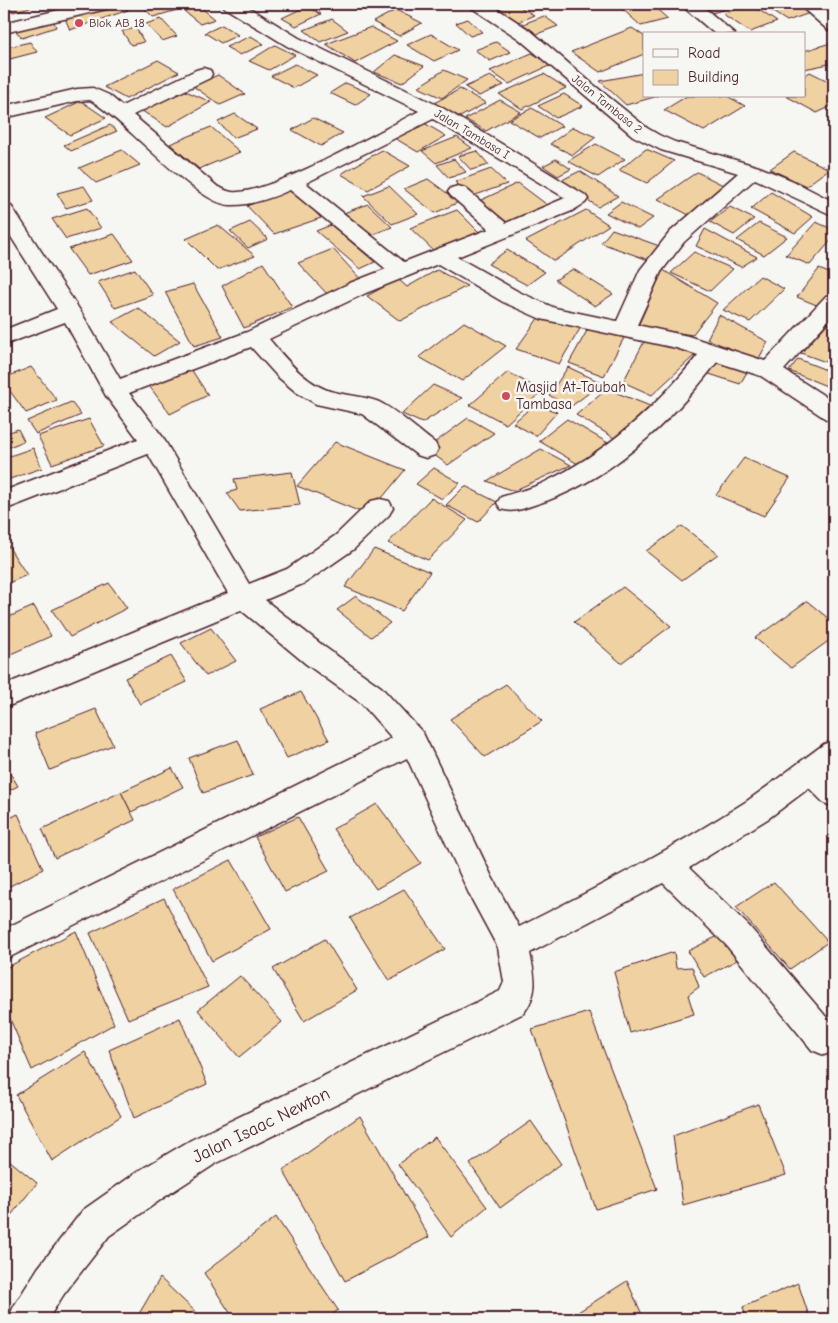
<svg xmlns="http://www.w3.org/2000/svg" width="838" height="1323" font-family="'Comic Neue',sans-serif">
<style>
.building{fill:#f0d1a2;stroke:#4a1f2b}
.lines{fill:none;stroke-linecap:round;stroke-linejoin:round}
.street-casing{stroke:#4a1f2b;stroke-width:3}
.street{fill:#f6f6f2;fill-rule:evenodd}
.poi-dot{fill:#d1495b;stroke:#f6f6f2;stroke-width:2}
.labels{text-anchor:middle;stroke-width:5;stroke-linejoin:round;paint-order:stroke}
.far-poi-label{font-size:12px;fill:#4a1f2b;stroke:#f6f6f2;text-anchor:start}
.far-street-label{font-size:12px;fill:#4a1f2b;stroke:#f6f6f2}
.poi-label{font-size:15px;fill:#4a1f2b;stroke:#f6f6f2;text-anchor:start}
.near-street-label{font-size:18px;fill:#4a1f2b;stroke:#f6f6f2}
</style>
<rect width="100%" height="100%" fill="#f6f6f2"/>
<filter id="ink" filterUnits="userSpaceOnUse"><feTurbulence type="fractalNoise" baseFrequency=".02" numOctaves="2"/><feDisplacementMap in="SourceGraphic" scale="10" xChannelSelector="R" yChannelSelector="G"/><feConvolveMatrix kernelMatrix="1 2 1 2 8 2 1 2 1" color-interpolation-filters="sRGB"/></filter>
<g filter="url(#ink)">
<g class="building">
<polygon points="5,4 40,4 13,12"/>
<polygon points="112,4 118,4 128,10 70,30 64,16"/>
<polygon points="140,4 171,4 177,10 153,17"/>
<polygon points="510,4 515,4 534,15 516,23 495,11"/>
<polygon points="629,4 651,4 668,19 641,26 619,6"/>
<polygon points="702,4 743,4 712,13"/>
<polygon points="750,4 777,22 750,32 723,14"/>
<polygon points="760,4 795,4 810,13 787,21"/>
<polygon points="820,4 834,4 834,13"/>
<polygon points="199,6 215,19 200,24 184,11"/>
<polygon points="307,6 321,14 296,26 282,18"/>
<polygon points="396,10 422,23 399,36 373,22"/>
<polygon points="544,16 558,26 537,34 523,24"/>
<polygon points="52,18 56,27 22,38 14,29"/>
<polygon points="161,19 177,36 162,41 146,24"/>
<polygon points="332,19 348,31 320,42 304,30"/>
<polygon points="468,19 482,32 470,36 456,23"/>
<polygon points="222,25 238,35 221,43 205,33"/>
<polygon points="371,27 397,41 355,63 326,44"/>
<polygon points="136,28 144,42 131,45 122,31"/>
<polygon points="632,28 644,36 644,54 600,72 571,52"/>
<polygon points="431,34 458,50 434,61 407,45"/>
<polygon points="251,36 264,44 240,55 226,47"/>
<polygon points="30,42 37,52 6,60 4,48"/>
<polygon points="496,42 511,52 490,61 475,50"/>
<polygon points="834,42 834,63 804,69 804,51"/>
<polygon points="275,45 295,55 269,70 249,61"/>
<polygon points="532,53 551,65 509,84 490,71"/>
<polygon points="395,55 424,66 402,83 374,72"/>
<polygon points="158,60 179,72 126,99 104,87"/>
<polygon points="295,64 317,75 294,88 271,76"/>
<polygon points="444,70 467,80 442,98 418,87"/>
<polygon points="810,72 834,84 834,105 817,113 786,96 804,96 804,76"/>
<polygon points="644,73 644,96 658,96 626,105 600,81"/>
<polygon points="544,74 566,88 522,109 499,94"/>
<polygon points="218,75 245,94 220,105 193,86"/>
<polygon points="490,76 504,85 479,96 465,87"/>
<polygon points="10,82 11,92 4,93 4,83"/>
<polygon points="346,83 371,94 355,105 330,93"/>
<polygon points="181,89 211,102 167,127 139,109"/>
<polygon points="460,89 486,103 460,117 434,103"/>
<polygon points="564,94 583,106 556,118 538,106"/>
<polygon points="687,96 727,96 745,106 704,131 664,110"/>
<polygon points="500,100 521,112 486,131 465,119"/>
<polygon points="81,101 106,118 70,135 45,118"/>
<polygon points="532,108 562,126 540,138 509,120"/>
<polygon points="235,114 257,129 233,138 218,122"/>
<polygon points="313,118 343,133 321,146 292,130"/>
<polygon points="419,120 446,136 418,152 391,136"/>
<polygon points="110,125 117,131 71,151 64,145"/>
<polygon points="211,127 240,152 199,169 170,144"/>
<polygon points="573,127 596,137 573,155 550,144"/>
<polygon points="457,137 472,148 436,163 422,151"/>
<polygon points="596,144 625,159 598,177 568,161"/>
<polygon points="646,149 674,161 647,183 619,170"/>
<polygon points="122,150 140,165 96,183 79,168"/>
<polygon points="382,150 410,166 368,190 341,174"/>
<polygon points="477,151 489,165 471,170 458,156"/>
<polygon points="794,152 829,169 806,186 770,169"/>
<polygon points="454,159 466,172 449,178 437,165"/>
<polygon points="556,159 571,169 558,176 543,166"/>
<polygon points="491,169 507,184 470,197 455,182"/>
<polygon points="580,171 618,196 598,207 560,181"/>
<polygon points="697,172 727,187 689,215 658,199"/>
<polygon points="428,179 459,202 435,213 404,189"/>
<polygon points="518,183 550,207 511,225 479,201"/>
<polygon points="84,186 93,200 66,208 57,193"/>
<polygon points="389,186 418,214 392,224 363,196"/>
<polygon points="291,187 321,218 274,234 247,206"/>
<polygon points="771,192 813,217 795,233 751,209"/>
<polygon points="621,202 653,218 638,229 606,213"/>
<polygon points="368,204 392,227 363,238 341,214"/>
<polygon points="730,207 754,219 734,235 710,222"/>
<polygon points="87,208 101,228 66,239 52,219"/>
<polygon points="457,210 481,234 435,252 410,228"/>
<polygon points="586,210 609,225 554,261 526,241"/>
<polygon points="250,222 268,239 248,248 230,231"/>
<polygon points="816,222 834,230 834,237 810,265 786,255"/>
<polygon points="759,223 787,237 764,255 737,240"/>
<polygon points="218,225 255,256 217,270 186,239"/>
<polygon points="331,225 375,262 360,269 316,231"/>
<polygon points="612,229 665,248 654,262 601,243"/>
<polygon points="705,229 757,257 741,267 696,246"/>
<polygon points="114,234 133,260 88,275 69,249"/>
<polygon points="333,249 364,283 330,297 298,263"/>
<polygon points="507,250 545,272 527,285 488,264"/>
<polygon points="694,252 733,269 710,291 671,273"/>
<polygon points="263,263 292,307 244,328 222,286"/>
<polygon points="135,269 153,295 115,308 98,282"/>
<polygon points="573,269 613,294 595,306 555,280"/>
<polygon points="819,269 834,275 834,286 819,306 797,297"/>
<polygon points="437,270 467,286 400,321 367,296 398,279 407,287"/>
<polygon points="663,270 717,303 692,335 638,326"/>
<polygon points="760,276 784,289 750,322 723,310"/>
<polygon points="193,284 223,337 194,346 165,292"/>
<polygon points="138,308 180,341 154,356 112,322"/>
<polygon points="719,315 768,342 758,360 707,339"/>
<polygon points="539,317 581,327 559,364 516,349"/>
<polygon points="464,322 506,346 462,381 419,357"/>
<polygon points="828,323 834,326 834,365 801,353"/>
<polygon points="589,327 626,334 604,376 569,363"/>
<polygon points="645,340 697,353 652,395 623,382"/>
<polygon points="798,359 834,373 834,379 829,387 789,371"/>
<polygon points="710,360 747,372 740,384 703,372"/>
<polygon points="189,366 208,395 170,414 147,383"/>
<polygon points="31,367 57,400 26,413 4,383 4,378"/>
<polygon points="568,367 602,383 569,408 549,395"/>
<polygon points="508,372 542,391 506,424 470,405"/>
<polygon points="433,385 462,398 422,423 402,414"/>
<polygon points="607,389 650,406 616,439 576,415"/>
<polygon points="71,402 81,415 36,434 27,421"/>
<polygon points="535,404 557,412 536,436 513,423"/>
<polygon points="468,418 494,433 448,465 426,449"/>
<polygon points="89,419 104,446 52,464 38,436"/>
<polygon points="567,419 608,443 578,464 539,441"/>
<polygon points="18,429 24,441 4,449 4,434"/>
<polygon points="335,442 405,470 368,515 297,486"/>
<polygon points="33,448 42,468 4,481 4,458"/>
<polygon points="541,449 571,465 513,491 487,481"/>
<polygon points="744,458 790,478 764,516 716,495"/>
<polygon points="434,468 460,483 442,499 416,484"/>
<polygon points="292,472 300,505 240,511 227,493 237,490 234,479"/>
<polygon points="465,486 497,502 478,522 446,505"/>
<polygon points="431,498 467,520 428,560 388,543"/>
<polygon points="682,526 718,554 682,580 646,551"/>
<polygon points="4,540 27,575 4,585"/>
<polygon points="374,549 430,572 402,611 345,587"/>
<polygon points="109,583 127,608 70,637 52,610"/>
<polygon points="623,587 671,626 621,663 574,622"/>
<polygon points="356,596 390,623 371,637 337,610"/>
<polygon points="807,601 834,623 834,637 791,668 755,638"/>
<polygon points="34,606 51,636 4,657 4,619"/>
<polygon points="211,628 236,661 206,676 181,643"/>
<polygon points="171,656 187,682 140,704 125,678"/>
<polygon points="506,684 542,721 485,757 450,719"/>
<polygon points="301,692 329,740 287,758 260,709"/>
<polygon points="96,709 113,745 50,770 35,733"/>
<polygon points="238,740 253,775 203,793 189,758"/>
<polygon points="4,763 18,786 4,793"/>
<polygon points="172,768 183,787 131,812 121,792"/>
<polygon points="121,792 135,820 55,858 42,829"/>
<polygon points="377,804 421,863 376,889 333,829"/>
<polygon points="18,814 43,869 4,889 4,821"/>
<polygon points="298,817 329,871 285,892 255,837"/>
<polygon points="231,860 271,929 212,961 173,889"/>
<polygon points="774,882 828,942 790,969 736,907"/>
<polygon points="404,889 445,949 389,981 350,918"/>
<polygon points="164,898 208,987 128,1019 90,933"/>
<polygon points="76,931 114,1024 32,1070 4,1005 4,969"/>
<polygon points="724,933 741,958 704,977 688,951"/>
<polygon points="325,939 357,990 304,1021 273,969"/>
<polygon points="674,952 676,968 692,967 699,987 688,995 694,1014 630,1033 614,972"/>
<polygon points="240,976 282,1022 239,1057 198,1010"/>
<polygon points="589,1012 657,1189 596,1209 532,1029"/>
<polygon points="180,1018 207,1084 134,1118 109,1050"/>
<polygon points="85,1052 121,1116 52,1161 16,1095"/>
<polygon points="758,1104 786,1175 683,1205 673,1136"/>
<polygon points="360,1116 429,1237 345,1281 283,1170"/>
<polygon points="531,1121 561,1164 500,1208 470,1164"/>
<polygon points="435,1137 487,1207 451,1237 398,1164"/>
<polygon points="9,1160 37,1183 4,1224 4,1166"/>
<polygon points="276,1217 338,1310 327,1319 234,1319 204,1273"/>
<polygon points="160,1278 203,1319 136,1319"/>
<polygon points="627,1281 644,1319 567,1319"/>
<polygon points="798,1283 810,1319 746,1319 743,1307"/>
</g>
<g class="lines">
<g class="street-casing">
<g id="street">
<polygon points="84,4 114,4 111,8 4,33 4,23"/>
<path d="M222,4H243L299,38L441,107L585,195L588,199L585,203L572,211L457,257L519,292L555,308L617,321L640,270L670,232L738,173L661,150L633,136L519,39L472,8L469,4H490L531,31L589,81L647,128L659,135L675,142L759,167L791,180L834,202V216L755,179L684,242L661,272L637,325L688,336L765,361L826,296L834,294V314L784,370L834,402V421L826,419L761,376L717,362C671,422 608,483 534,505C522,509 513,513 501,509L497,503L501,497C516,492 531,489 545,482C604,454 657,407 698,355L676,348L541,319L503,302L438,264L366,293L269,339C286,359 307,386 334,392C349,396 364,396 379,402C399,412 417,430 435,443L438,449L435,455L426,458L417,455L362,414L316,404L296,392L278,377L251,347L129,393L162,436L249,584L287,569L336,535L371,501L380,499L389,501L393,508L389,515L354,549L305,583L265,600L326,648L381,687L423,733L492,877L519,927C597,888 674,848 747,801C773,783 798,763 824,744L834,741V769L831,772L834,775V807L824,803L809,788L769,818L689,868L748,925L834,1026V1051L824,1055L812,1050L726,945L663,883L530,953C535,978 539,991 524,1013L215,1164L166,1196L109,1236L64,1294L48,1319H8L14,1306L38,1268L83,1210L140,1170L191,1140L500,991L504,982L498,948L470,896L407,758L4,960V929L392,738L361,703L306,664L241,610L4,708V685L228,593L148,454L4,510V491L138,439L106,396L65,322L4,345V330L57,309L4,226V204L11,206L14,210L81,312L120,379L247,332L350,283L386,269L290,190C272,198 250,206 230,205C196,204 124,119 90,100L77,101L4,118V106L77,89L93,88L109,95L122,106L196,70L203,68L210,70L212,74L210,78L133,115L218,187C222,188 228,192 232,192C268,196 382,130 419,111L287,46L225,8ZM433,119L562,196L565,198L506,223L465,188L458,186L451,188L448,192L451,196L489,229L404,262L306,183Z"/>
<polygon points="680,4 700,4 735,34 715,34"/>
<polygon points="798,4 818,4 834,17 834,31 828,30"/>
</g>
</g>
<use href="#street" class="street"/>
</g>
</g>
<g class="poi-dot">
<circle cx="79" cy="23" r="5"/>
<circle cx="506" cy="396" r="5"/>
</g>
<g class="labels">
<g class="far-poi-label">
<text x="89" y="27">Blok AB 18</text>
</g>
<g class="far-street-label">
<text transform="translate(607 104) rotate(39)" y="4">Jalan Tambasa 2</text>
<text transform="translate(472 134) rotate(31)" y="4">Jalan Tambasa I</text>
</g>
<g class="poi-label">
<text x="516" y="392">Masjid At-Taubah<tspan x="516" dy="17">Tambasa</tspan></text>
</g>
<g class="near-street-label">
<text transform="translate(261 1125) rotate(-26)" y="6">Jalan Isaac Newton</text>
</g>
</g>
<rect width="838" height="1323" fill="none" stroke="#f6f6f2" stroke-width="20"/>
<rect x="10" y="10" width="818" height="1303" fill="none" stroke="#4a1f2b" stroke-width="2" filter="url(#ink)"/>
<rect x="643" y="32" width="162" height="65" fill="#f6f6f2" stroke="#b1a0a2"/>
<rect x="653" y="49" width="25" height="8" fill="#f6f6f2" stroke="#b1a0a2"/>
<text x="688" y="58" font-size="15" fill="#4a1f2b">Road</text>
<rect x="653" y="70" width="25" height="15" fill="#f0d1a2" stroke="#b1a0a2"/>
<text x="688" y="82" font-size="15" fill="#4a1f2b">Building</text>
</svg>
